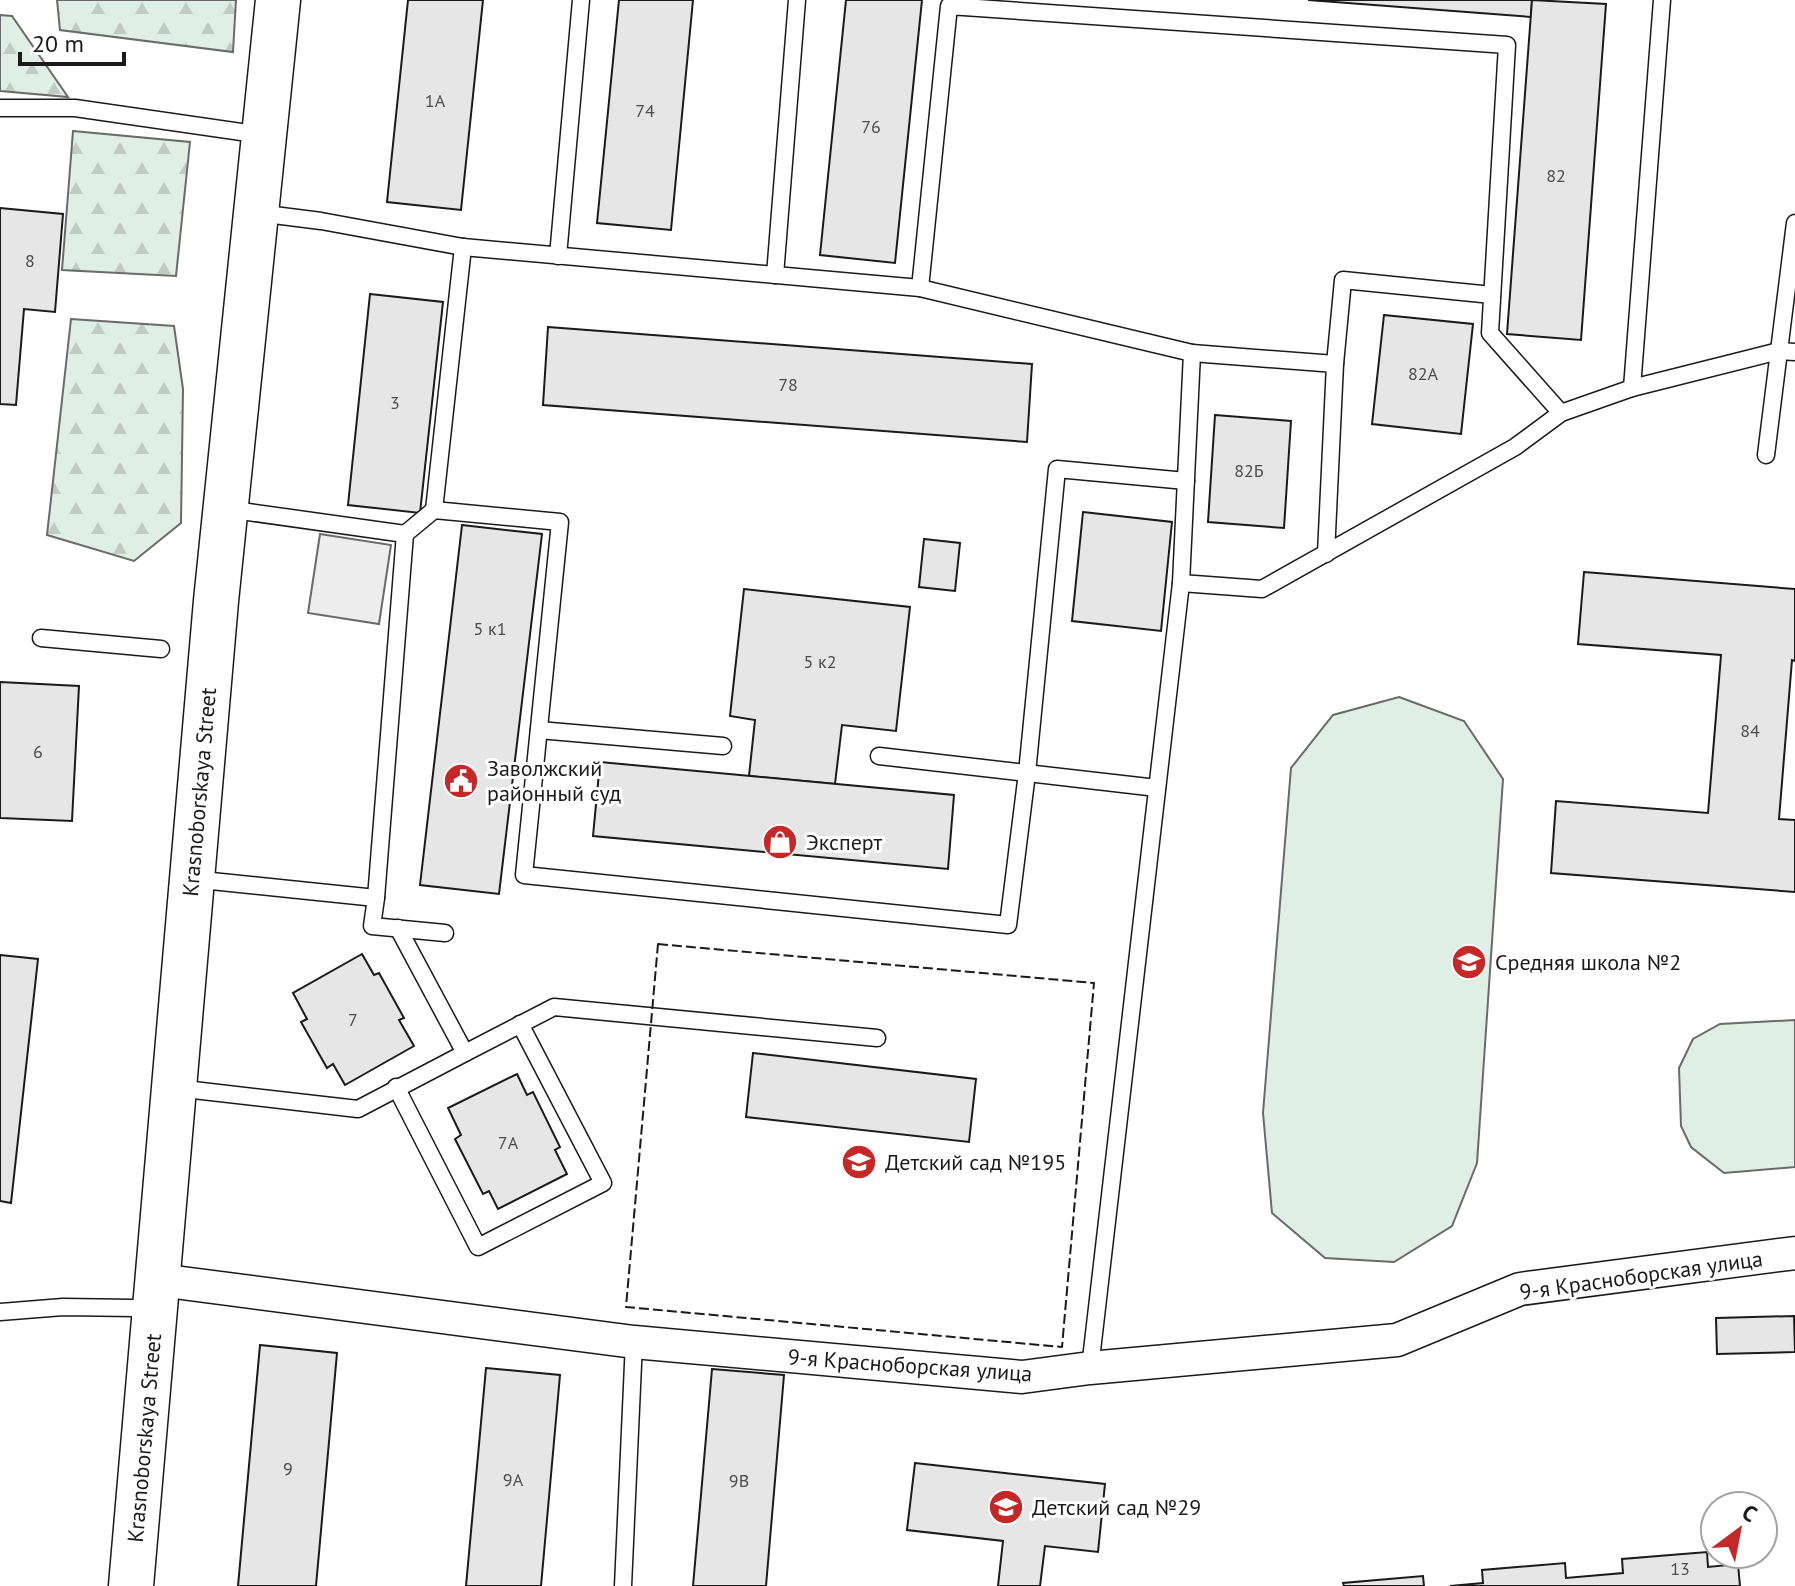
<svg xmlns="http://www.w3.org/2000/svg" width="1795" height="1586" font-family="'PT Sans',sans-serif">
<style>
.green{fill:#e0efe3;stroke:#6a6a6a;stroke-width:2}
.forest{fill:url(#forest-firs);stroke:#6a6a6a;stroke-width:2}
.parking{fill:#ededed;stroke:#6a6a6a;stroke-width:2}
.building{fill:#e6e6e6;stroke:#1a1a1a;stroke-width:2}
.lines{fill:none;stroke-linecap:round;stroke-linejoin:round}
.lane-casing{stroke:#1a1a1a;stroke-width:19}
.street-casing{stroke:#1a1a1a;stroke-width:35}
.secondary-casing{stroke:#1a1a1a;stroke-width:47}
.lane{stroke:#fff;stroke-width:16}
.street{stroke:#fff;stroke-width:32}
.secondary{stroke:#fff;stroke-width:44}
.fence{stroke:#1a1a1a;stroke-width:2;stroke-dasharray:10 4;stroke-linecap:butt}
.labels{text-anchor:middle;stroke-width:6;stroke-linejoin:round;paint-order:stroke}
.number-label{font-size:18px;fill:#4d4d4d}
.poi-label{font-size:22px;fill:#1a1a1a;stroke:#fff;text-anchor:start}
.street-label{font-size:22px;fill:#1a1a1a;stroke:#fff}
</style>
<defs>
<pattern id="forest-firs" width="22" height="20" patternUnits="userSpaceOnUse" patternTransform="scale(2)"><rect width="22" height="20" fill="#e0efe3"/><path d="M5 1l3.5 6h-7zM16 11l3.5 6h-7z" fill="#c0ccc2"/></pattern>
</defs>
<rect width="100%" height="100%" fill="#fff"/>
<g class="green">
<polygon points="1399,697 1464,721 1503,779 1477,1163 1452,1226 1394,1262 1325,1258 1272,1213 1263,1113 1291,768 1333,715"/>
<polygon points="1795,1020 1795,1167 1724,1173 1691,1147 1681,1126 1679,1068 1693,1039 1720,1024"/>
</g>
<g class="forest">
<polygon points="57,0 236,0 233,52 60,30"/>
<polygon points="0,15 12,16 68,97 0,91"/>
<polygon points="73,131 190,142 176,276 62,270"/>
<polygon points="71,319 174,326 183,389 181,523 134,561 47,535"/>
</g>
<polygon class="parking" points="320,534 391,545 379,624 308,613"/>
<g class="building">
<polygon points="408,0 483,0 461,210 387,202"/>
<polygon points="619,0 693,0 671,230 597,223"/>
<polygon points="846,0 922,0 895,263 820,255"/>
<polygon points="1308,0 1532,0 1531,17"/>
<polygon points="1532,0 1606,4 1581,340 1507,334"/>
<polygon points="0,208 63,214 55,312 24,309 16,405 0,404"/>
<polygon points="370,294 443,302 420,513 348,505"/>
<polygon points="1384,315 1473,324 1461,434 1372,424"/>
<polygon points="548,327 1032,364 1027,442 543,405"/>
<polygon points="1215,415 1291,421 1284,528 1208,522"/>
<polygon points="1083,512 1172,522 1161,631 1072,621"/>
<polygon points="462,525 542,534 499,894 420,885"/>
<polygon points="924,539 960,543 955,591 919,587"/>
<polygon points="1584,572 1795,589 1795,661 1792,660 1779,819 1795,820 1795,892 1551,873 1556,801 1708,813 1721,655 1578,644"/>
<polygon points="744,589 910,607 896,731 842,725 835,784 749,776 755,720 730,716"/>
<polygon points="0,682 79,686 72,821 0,818"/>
<polygon points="600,762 954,795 948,869 593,836"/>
<polygon points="362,954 374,975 379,973 404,1018 399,1020 414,1046 345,1085 333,1064 327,1068 301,1022 307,1019 293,993"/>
<polygon points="0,955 38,959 11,1203 0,1201"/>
<polygon points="753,1053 976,1079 969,1142 746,1117"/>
<polygon points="517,1074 527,1095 533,1092 560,1147 555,1150 567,1174 498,1209 489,1191 483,1194 455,1139 461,1135 448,1108"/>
<polygon points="1794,1316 1795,1352 1717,1354 1716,1318"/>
<polygon points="260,1345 337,1353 316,1586 238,1586"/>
<polygon points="486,1368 560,1375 541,1586 466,1586"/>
<polygon points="712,1369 784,1375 766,1586 693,1586"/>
<polygon points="915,1463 1105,1484 1098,1552 1045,1546 1040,1586 998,1586 1003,1541 907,1530"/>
<polygon points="1707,1552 1708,1567 1738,1564 1740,1586 1450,1586 1483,1583 1482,1570 1565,1563 1566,1578 1623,1573 1622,1559"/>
<polygon points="1423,1576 1424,1586 1344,1586 1343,1583"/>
</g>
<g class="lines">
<g class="lane-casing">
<g id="lane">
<polyline points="0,108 75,108 262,135"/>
<polyline points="258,213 321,221 463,247 920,288 1192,353 1181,583 1262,589 1515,447 1561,413 1632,388 1779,351 1795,352"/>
<polyline points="558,256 581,0"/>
<polyline points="775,275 797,0"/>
<polyline points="920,288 949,6 1507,45 1490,333 1561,413"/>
<polyline points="1192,353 1335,364 1326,554"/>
<polyline points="1335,364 1343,280 1492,295"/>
<polyline points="1632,388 1662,0"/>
<polyline points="1766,455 1795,223"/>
<polyline points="227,509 405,534 434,510 560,522 524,875 1008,925 1027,773 1057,469 1186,481"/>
<polyline points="434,510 463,247"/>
<polyline points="41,638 161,649"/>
<polyline points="539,730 723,746"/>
<polyline points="879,756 1157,788"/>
<polyline points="192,879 376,898 405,534"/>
<polyline points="376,898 372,926 445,933"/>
<polyline points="398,928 465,1053 554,1007 877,1038"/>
<polyline points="396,1087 478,1247 603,1183 520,1024"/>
<polyline points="176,1088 358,1109 465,1053"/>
<polyline points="0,1312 63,1307 135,1308 143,1317 142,1324"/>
<polyline points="1090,1368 1181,583"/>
<polyline points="623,1586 634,1342"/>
</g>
</g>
<g class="street-casing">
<polyline id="street" points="159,1280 634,1342 1022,1377 1090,1368 1397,1340 1520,1289 1795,1253"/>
</g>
<g class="secondary-casing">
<polyline id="secondary" points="131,1586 216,601 278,0"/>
</g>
<use href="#lane" class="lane"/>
<use href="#street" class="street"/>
<use href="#secondary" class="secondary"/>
<polygon class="fence" points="658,944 1094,983 1062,1347 626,1307"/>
</g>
<defs>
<g id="civic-disc" transform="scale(1.8)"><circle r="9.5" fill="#c62828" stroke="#fff"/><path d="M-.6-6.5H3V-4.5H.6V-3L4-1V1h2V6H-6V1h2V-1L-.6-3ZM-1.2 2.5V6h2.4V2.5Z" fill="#fff"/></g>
<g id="shop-disc" transform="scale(1.8)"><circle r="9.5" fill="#c62828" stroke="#fff"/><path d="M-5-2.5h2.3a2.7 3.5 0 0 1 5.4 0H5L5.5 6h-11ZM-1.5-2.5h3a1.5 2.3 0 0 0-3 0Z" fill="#fff"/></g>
<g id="school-disc" transform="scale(1.8)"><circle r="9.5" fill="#c62828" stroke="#fff"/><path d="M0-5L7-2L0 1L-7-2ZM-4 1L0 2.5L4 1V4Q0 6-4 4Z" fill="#fff"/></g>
</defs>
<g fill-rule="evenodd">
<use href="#civic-disc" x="461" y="781"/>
<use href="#shop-disc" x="780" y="842"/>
<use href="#school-disc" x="1469" y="962"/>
<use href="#school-disc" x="859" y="1162"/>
<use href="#school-disc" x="1006" y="1507"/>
</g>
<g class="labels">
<g class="number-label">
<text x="435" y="107">1А</text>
<text x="645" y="117">74</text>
<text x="871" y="133">76</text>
<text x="1556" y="182">82</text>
<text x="30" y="267">8</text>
<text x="1423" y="380">82А</text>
<text x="788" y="391">78</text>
<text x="395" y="409">3</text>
<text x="1249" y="477">82Б</text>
<text x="490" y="635">5 к1</text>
<text x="820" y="668">5 к2</text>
<text x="1750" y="737">84</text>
<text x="38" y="758">6</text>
<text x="353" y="1026">7</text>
<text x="508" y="1149">7А</text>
<text x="288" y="1475">9</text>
<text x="513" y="1486">9А</text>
<text x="739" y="1487">9В</text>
<text x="1680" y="1575">13</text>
</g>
<g class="poi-label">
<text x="487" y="776">Заволжский<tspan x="487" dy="25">районный суд</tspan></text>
<text x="806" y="850">Эксперт</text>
<text x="1495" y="970">Средняя школа №2</text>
<text x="885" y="1170">Детский сад №195</text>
<text x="1032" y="1515">Детский сад №29</text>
</g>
<g class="street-label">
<text transform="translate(199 792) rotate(-85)" y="8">Krasnoborskaya Street</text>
<text transform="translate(1641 1275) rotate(-8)" y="8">9-я Красноборская улица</text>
<text transform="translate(910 1365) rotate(4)" y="8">9-я Красноборская улица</text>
<text transform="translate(144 1438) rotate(-85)" y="8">Krasnoborskaya Street</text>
</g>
</g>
<g transform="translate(1739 1530) rotate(32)"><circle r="38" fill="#ffffff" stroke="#a3a3a3" stroke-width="2"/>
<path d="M0-6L14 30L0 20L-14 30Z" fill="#c62828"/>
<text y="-12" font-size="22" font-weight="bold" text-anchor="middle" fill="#1a1a1a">С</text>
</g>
<path d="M20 52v12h104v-12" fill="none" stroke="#1a1a1a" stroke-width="4"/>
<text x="32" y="52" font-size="24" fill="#1a1a1a" stroke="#ffffff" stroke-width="6" paint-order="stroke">20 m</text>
</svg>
